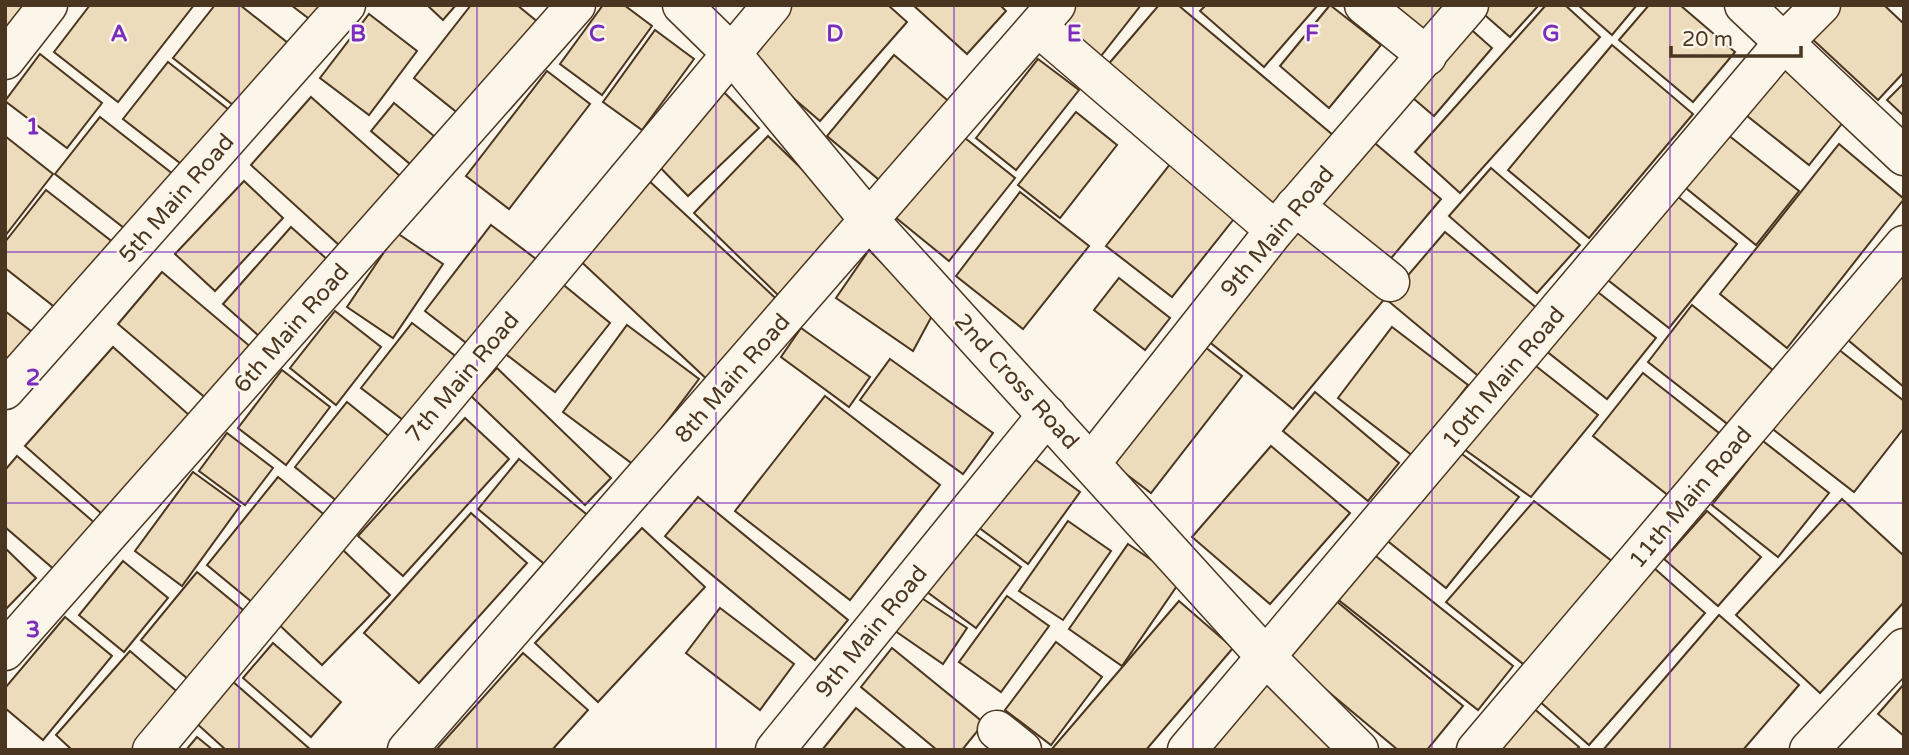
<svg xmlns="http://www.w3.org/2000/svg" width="1909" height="755" font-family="'Varela Round',sans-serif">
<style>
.building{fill:#ecdcbc;stroke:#4a3520;stroke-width:2}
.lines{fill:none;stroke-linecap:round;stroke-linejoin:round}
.minor-casing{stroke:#4a3520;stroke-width:41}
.minor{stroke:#fbf6e9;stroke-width:38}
.grid{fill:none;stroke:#7b2cbf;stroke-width:2;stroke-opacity:0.55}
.labels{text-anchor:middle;stroke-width:5;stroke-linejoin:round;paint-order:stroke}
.street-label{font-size:23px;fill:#4a3520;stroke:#fbf6e9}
.grid-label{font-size:23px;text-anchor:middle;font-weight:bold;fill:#7b2cbf;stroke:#fbf6e9;stroke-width:5;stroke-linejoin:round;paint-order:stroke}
</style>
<rect width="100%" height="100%" fill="#fbf6e9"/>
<g class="building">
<polygon points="5,5 37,5 5,49"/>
<polygon points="90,5 194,5 118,102 54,52"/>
<polygon points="215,5 240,5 293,47 242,112 173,58"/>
<polygon points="291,5 330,5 316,24"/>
<polygon points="427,5 456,5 443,20"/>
<polygon points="471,5 517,5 539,23 464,118 414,78"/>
<polygon points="603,5 624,5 652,26 602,95 560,64"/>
<polygon points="783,5 888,5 907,22 820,121 741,53"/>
<polygon points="913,5 1000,5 1006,11 967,54"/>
<polygon points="1072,5 1141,5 1101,56 1058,22"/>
<polygon points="1159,5 1178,5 1340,141 1280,213 1106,67"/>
<polygon points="1206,5 1318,5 1264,67 1200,11"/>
<polygon points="1330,5 1381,45 1329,108 1280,66"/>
<polygon points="1393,5 1448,5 1426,33"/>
<polygon points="1483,5 1539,5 1510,37 1479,10"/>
<polygon points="1546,5 1565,5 1600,37 1460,193 1415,152"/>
<polygon points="1578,5 1637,5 1612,35"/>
<polygon points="1649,5 1680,5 1735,52 1693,102 1619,40"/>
<polygon points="1839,5 1884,5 1904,24 1904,72 1878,100 1809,36"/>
<polygon points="369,14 417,51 369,115 320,78"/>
<polygon points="1466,25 1492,48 1434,116 1407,93"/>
<polygon points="655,30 694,59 642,130 603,102"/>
<polygon points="1612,45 1693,114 1589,238 1508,170"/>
<polygon points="40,54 102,103 67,148 5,101"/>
<polygon points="894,55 952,104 884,184 827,136"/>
<polygon points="1038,59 1079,90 1016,170 976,138"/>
<polygon points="168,62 233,113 189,170 123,119"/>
<polygon points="1784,66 1848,116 1809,165 1746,115"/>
<polygon points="547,71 590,104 509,209 466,176"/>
<polygon points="1904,83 1904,116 1887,100"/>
<polygon points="719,87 759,128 688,196 648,155"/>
<polygon points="311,97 400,176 339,245 251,165"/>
<polygon points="394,103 434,136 410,164 371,131"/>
<polygon points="1076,112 1117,145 1060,218 1018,185"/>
<polygon points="100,117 178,178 133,235 55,174"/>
<polygon points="1718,127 1799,191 1756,245 1676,180"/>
<polygon points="960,134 1015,178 949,261 895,217"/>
<polygon points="5,136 53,174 5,236"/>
<polygon points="768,136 855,221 781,298 694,213"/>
<polygon points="1370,139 1441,199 1387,263 1316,202"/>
<polygon points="1839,144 1904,199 1787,348 1720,294"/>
<polygon points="1171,163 1237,215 1172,297 1106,246"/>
<polygon points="1491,168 1580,245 1537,293 1449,216"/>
<polygon points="646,178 783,305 711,383 574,255"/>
<polygon points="244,181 283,218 215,291 175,254"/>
<polygon points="1667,188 1737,244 1669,328 1599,273"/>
<polygon points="46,190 119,247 66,316 5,268 5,242"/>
<polygon points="1020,192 1089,246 1023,329 956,276"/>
<polygon points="491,225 540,262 474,349 425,311"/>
<polygon points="1301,225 1387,296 1293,409 1207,340"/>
<polygon points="291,227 329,261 260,337 223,304"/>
<polygon points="1445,232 1539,310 1482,379 1387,300"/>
<polygon points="397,233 443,264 393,338 347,307"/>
<polygon points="869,250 933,314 913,351 836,298"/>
<polygon points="162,272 252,348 208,400 118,324"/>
<polygon points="1904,272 1904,387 1848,340"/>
<polygon points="1119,278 1170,318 1145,350 1094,310"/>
<polygon points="560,282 610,323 555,392 503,352"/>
<polygon points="1594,289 1656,338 1607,399 1545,350"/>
<polygon points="1692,305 1774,371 1730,426 1648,362"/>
<polygon points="5,311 36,335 5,374"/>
<polygon points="335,311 381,347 336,405 290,368"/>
<polygon points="412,323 458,358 407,423 361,388"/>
<polygon points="627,325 699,379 634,465 563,412"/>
<polygon points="1392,327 1468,385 1413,456 1338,398"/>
<polygon points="801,328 870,377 849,407 781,357"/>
<polygon points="1200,343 1242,376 1151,493 1109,461"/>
<polygon points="1833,345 1904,401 1904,428 1854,492 1770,427"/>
<polygon points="113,347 189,415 102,514 25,446"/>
<polygon points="890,359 993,433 963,474 860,400"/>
<polygon points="1532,363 1598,415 1531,497 1464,449"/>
<polygon points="497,368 611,478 585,505 471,396"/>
<polygon points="282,370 330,407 286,465 238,428"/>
<polygon points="1643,373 1719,433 1669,496 1593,436"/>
<polygon points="1315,392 1399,463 1368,501 1283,431"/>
<polygon points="825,396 940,485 850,600 735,511"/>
<polygon points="347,402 390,437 338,502 295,467"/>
<polygon points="465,418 509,459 403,576 358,536"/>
<polygon points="227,433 273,468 245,505 199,471"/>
<polygon points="1763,441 1829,493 1778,557 1712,505"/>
<polygon points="1271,446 1350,513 1270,604 1192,537"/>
<polygon points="1454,448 1519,497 1446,588 1384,538"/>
<polygon points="1025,452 1080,492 1028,564 974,524"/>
<polygon points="17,456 96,524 56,571 5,527 5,470"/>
<polygon points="519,459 596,522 554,572 478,509"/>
<polygon points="193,472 240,506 182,586 135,551"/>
<polygon points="278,477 332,521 259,608 207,565"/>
<polygon points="698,497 848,620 815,660 665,536"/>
<polygon points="1842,499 1904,556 1904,602 1820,693 1736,615"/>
<polygon points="1534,501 1613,562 1528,668 1446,602"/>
<polygon points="1707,511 1761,557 1718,606 1664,559"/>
<polygon points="471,513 527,563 419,683 364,633"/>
<polygon points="1068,521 1111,551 1063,620 1019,591"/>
<polygon points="964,526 1021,567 976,628 919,586"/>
<polygon points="642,528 705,587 598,702 535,643"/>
<polygon points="1128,544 1181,580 1122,666 1069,629"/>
<polygon points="5,548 36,578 5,610"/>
<polygon points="1367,549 1513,666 1478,710 1331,594"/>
<polygon points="343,550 390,595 322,665 275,621"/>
<polygon points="123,561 168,598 124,652 79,615"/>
<polygon points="1654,568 1705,613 1589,745 1538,700"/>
<polygon points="197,572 243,610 188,679 141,640"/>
<polygon points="911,591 967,628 943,664 888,626"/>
<polygon points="1007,596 1049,626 1001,692 959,662"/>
<polygon points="1335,600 1463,706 1427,750 1398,750 1288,658"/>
<polygon points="1179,601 1233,648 1146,750 1051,750"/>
<polygon points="720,608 794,664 760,710 686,653"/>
<polygon points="1719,615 1799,685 1743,750 1603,750"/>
<polygon points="65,617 112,656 43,740 5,708 5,688"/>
<polygon points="1056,642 1102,677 1051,745 1005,710"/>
<polygon points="273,643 341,702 311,737 243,678"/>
<polygon points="892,648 984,723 962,750 937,750 861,687"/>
<polygon points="130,651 181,695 134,750 72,750 56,735"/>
<polygon points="523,653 588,710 552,750 436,750"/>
<polygon points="1257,677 1347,750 1197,750"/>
<polygon points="231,680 311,750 226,750 195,722"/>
<polygon points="1904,684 1904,736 1878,714"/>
<polygon points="1525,701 1579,747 1576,750 1493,750"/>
<polygon points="856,708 907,750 822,750"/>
<polygon points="197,737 213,750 186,750"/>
</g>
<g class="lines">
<g class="minor-casing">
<g id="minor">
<polyline points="682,5 731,53 870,221 1267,658 1359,750"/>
<polyline points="1364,5 1427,56"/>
<polyline points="1744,5 1904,156"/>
<polyline points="1038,27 1275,230"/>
<polyline points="5,60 48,5"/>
<polyline points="1295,206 1390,282"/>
<polyline points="5,390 346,5"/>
<polyline points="1091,463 1275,230 1469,5"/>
<polyline points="5,651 576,5"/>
<polyline points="997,730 1022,750"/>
<polyline points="152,750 772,5"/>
<polyline points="407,750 1056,5"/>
<polyline points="775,750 1047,415"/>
<polyline points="1187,750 1785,41 1821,5"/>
<polyline points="1476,750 1904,245"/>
<polyline points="1809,750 1904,648"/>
</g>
</g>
<use href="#minor" class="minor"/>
</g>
<path class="grid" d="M239,5V750M477,5V750M716,5V750M954,5V750M1193,5V750M1432,5V750M1670,5V750M5,252H1904M5,503H1904"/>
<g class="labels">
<g class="street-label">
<text transform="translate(176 198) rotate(-49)" y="8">5th Main Road</text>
<text transform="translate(1277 231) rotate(-50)" y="8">9th Main Road</text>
<text transform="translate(291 328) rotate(-49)" y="8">6th Main Road</text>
<text transform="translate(462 377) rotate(-50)" y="8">7th Main Road</text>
<text transform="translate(1503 377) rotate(-50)" y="8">10th Main Road</text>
<text transform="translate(732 378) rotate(-49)" y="8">8th Main Road</text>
<text transform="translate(1017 381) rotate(48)" y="8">2nd Cross Road</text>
<text transform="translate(1690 497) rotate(-50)" y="8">11th Main Road</text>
<text transform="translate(871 631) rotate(-51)" y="8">9th Main Road</text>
</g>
</g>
<g class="grid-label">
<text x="119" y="41">A</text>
<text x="358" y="41">B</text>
<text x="597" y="41">C</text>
<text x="835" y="41">D</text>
<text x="1074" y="41">E</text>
<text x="1312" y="41">F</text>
<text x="1551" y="41">G</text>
<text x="33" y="134">1</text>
<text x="33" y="385">2</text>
<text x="33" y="637">3</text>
</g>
<rect width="1909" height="755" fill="none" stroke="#4a3520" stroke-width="14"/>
<path d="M1671 46v10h130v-10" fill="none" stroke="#4a3520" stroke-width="3.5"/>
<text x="1682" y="46" font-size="21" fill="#4a3520" stroke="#fbf6e9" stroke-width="5" paint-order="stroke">20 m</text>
</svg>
